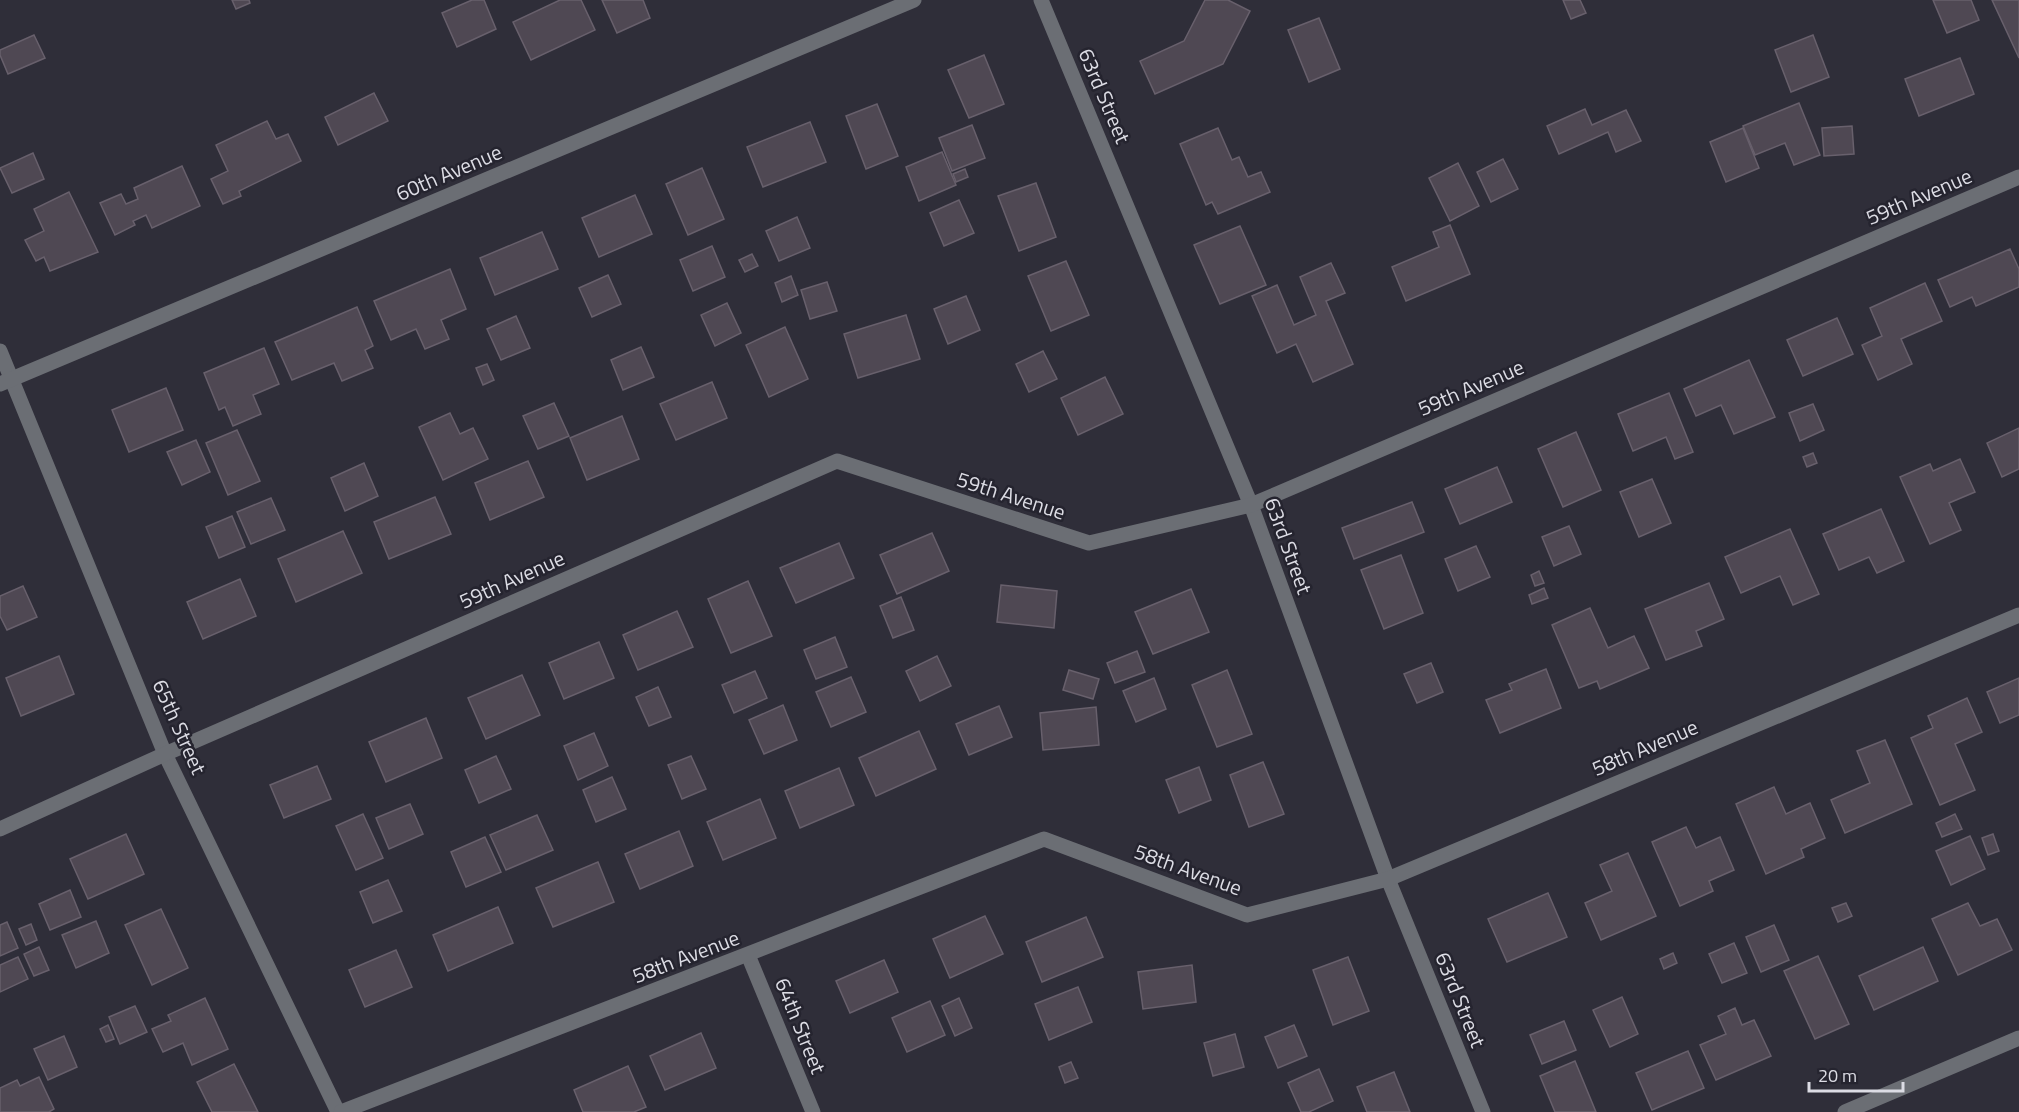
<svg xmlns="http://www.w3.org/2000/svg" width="2019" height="1112" font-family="'Titillium Web',sans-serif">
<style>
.building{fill:#4f4853;stroke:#68606c;stroke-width:1.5}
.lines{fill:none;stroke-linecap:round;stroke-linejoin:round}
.minor{stroke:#6b6e74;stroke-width:15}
.labels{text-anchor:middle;stroke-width:5;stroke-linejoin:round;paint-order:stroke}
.street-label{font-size:21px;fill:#dcdce4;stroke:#25242f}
</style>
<rect width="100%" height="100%" fill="#2f2e39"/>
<g class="building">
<polygon points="232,0 249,0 250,3 236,9"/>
<polygon points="472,0 484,0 496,29 457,47 442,13"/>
<polygon points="560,0 581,0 595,30 531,60 513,22"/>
<polygon points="602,0 643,0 650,18 617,33"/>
<polygon points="1205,0 1228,0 1250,11 1223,64 1155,94 1140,61 1184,41"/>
<polygon points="1563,0 1580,0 1586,13 1571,19"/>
<polygon points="1933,0 1971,0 1979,20 1947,33"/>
<polygon points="1992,0 2019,0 2019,58"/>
<polygon points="1319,18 1340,69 1309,82 1288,30"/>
<polygon points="34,35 45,58 8,74 0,55 0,50"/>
<polygon points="1813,35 1829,77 1791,92 1775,50"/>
<polygon points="984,55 1004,104 969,118 948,70"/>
<polygon points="1960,58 1974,94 1919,116 1905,79"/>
<polygon points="374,93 388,121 338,145 325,117"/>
<polygon points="1799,103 1820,155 1794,165 1785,143 1755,155 1743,126"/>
<polygon points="877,104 898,156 866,169 846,116"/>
<polygon points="1585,109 1592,125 1626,110 1641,141 1616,152 1608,132 1559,154 1547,126"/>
<polygon points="267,121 276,139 288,134 301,161 239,191 241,196 223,204 211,179 228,171 216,145"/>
<polygon points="810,122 826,162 763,187 747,147"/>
<polygon points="972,125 985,158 952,171 939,138"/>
<polygon points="1852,126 1854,154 1824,156 1822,128"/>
<polygon points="1218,128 1232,160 1239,157 1248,177 1261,172 1270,192 1218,214 1212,202 1206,205 1180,144"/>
<polygon points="1743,128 1759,168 1726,182 1710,142"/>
<polygon points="942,152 956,185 919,201 906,167"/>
<polygon points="33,153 44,179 12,193 0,168"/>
<polygon points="1503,159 1518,189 1491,202 1477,172"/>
<polygon points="1458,163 1479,206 1450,221 1429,178"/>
<polygon points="182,166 200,206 152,228 146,215 133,221 135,225 115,235 100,203 121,194 126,204 138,199 134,188"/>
<polygon points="702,168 724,219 688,235 666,184"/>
<polygon points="965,169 968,177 956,182 953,174"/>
<polygon points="1036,183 1056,237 1019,251 998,196"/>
<polygon points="69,192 98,252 50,271 44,257 36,261 25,240 44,231 34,209"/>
<polygon points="635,195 652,234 599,257 582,218"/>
<polygon points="959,200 974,233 944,246 930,213"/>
<polygon points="797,217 810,248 779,261 766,231"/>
<polygon points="1450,225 1470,274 1406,301 1392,267 1439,247 1433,232"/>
<polygon points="1240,226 1266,285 1220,304 1194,245"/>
<polygon points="542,232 558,269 495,295 480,258"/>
<polygon points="712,246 725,277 693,291 680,260"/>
<polygon points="2010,249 2019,269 2019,287 1976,306 1972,297 1950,307 1938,280"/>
<polygon points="752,254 758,266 745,272 739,260"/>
<polygon points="1066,261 1089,315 1051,331 1028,276"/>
<polygon points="1331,263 1345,293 1326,301 1353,364 1313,382 1296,344 1277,353 1252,296 1277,285 1294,325 1316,315 1300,277"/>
<polygon points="450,269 466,309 441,320 449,339 425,349 416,329 391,340 374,301"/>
<polygon points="608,275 621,304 592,317 579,288"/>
<polygon points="791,276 798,295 782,302 775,283"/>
<polygon points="827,282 837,311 810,319 801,290"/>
<polygon points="1925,283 1942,321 1901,339 1912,364 1878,380 1862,345 1882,336 1870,308"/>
<polygon points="966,296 980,330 948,344 934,309"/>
<polygon points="727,303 741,333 715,346 701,315"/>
<polygon points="357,307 373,346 365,350 373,368 342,381 334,363 292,380 275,342"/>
<polygon points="906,315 920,359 858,378 844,334"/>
<polygon points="516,316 530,348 501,360 487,329"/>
<polygon points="1837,318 1853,354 1803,376 1787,340"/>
<polygon points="785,327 808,379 769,397 746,345"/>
<polygon points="641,347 654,377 623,390 611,360"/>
<polygon points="264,348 279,384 253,395 261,414 233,426 225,407 219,410 204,373"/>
<polygon points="1043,351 1057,379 1029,392 1016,364"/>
<polygon points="1749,360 1775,417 1734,434 1721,405 1696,416 1684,389"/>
<polygon points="487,364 494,380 483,385 476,368"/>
<polygon points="1105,377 1123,414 1078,435 1061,398"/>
<polygon points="712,382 727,418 676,440 660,404"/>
<polygon points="166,388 183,430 129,452 112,410"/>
<polygon points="1669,393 1693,452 1675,459 1666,437 1633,451 1618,414"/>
<polygon points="554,403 569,436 538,449 523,416"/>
<polygon points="1813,404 1824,430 1800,441 1789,413"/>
<polygon points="450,413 460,434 473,428 488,459 443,480 419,427"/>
<polygon points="622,416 639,459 587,480 570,438"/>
<polygon points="2019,428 2019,469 2002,477 1987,443"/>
<polygon points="237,430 260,481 228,495 206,443"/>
<polygon points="1576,432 1601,490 1563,507 1538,449"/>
<polygon points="196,440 210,472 182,485 167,452"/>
<polygon points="1813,453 1817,463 1807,467 1803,457"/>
<polygon points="1960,459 1975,492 1949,503 1961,530 1930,544 1900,477 1930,464 1933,471"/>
<polygon points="528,461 544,497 490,520 475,483"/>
<polygon points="364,463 378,496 345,511 331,478"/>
<polygon points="1497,467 1512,502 1460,524 1445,489"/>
<polygon points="1652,479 1671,523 1639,537 1620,492"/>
<polygon points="435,497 451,534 389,559 374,522"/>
<polygon points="271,498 285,530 251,544 237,512"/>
<polygon points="1412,502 1424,532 1354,559 1342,528"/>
<polygon points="1881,509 1904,561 1877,573 1869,557 1839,570 1823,534"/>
<polygon points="232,516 245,547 219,558 206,527"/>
<polygon points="1569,526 1581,554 1554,566 1542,537"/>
<polygon points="1790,529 1819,594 1793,605 1780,576 1741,593 1725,557"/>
<polygon points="343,531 362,573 296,602 278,559"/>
<polygon points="932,533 949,571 897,594 880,555"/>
<polygon points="839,543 854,578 796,603 780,568"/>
<polygon points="1476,546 1490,577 1458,591 1445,559"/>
<polygon points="1401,555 1423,613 1384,629 1361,570"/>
<polygon points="1539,571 1544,583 1535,586 1531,575"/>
<polygon points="240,579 256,616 203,639 187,602"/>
<polygon points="748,581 772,636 731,653 708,599"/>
<polygon points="1709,583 1724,619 1696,631 1702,646 1666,660 1645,609"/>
<polygon points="1001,585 1057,591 1054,628 997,622"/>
<polygon points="23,586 37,617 7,630 0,616 0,596"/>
<polygon points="1544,588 1548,598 1532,604 1529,595"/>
<polygon points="1191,589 1209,632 1153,654 1135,612"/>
<polygon points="901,597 914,630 893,638 880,606"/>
<polygon points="1590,608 1608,648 1634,636 1649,668 1600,689 1597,681 1579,688 1552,625"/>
<polygon points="677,611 693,647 638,670 623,635"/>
<polygon points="835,637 847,667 816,679 804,650"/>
<polygon points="599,642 614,678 564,699 549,663"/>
<polygon points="1137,651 1145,672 1115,683 1107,663"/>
<polygon points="59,656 74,694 21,716 6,678"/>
<polygon points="937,656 951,686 920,701 906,671"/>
<polygon points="1431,663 1443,692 1417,703 1404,674"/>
<polygon points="1546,669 1561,708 1500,733 1486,700 1512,690 1509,684"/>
<polygon points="1069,670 1099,679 1093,699 1063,690"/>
<polygon points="1227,670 1252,734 1217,747 1192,685"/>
<polygon points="755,671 767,698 734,713 722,685"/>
<polygon points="522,675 540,715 486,739 468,698"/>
<polygon points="851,677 866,712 831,727 816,692"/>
<polygon points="1154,678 1166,709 1136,722 1123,691"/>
<polygon points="2019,678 2019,715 2000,723 1987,692"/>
<polygon points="658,687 671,717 649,726 636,697"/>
<polygon points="1967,698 1982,732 1955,744 1975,790 1940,805 1911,738 1933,728 1928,716"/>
<polygon points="783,705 797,740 764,754 749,720"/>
<polygon points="999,706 1012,737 969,755 956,724"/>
<polygon points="1096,707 1099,745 1043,750 1040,713"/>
<polygon points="426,718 442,758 386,782 369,742"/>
<polygon points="919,731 936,769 876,796 859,758"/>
<polygon points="594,733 608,766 578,780 564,746"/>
<polygon points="1885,740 1912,804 1845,833 1831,800 1870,783 1857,751"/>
<polygon points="496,756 511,789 479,803 465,770"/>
<polygon points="691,756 706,789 682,799 668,765"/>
<polygon points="1263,762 1284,814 1249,827 1230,775"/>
<polygon points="317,766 331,799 284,818 270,785"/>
<polygon points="1199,767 1211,800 1179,813 1166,780"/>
<polygon points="839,768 854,805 800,828 785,791"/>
<polygon points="612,777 626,809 596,822 583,790"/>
<polygon points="1774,787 1786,814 1810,803 1825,838 1801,849 1804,857 1766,874 1736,804"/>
<polygon points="760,799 776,838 723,860 707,822"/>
<polygon points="410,804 423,834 389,849 376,818"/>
<polygon points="363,814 383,858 356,870 336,826"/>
<polygon points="1955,814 1962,829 1942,837 1936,823"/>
<polygon points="537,815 553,850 506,870 490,835"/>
<polygon points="1686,827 1696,848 1720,837 1734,870 1709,881 1713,891 1680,906 1652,842"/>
<polygon points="679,831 693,866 640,889 625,854"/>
<polygon points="126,834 144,874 88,899 70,859"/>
<polygon points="1993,834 1999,851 1988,855 1982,838"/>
<polygon points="1970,836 1985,869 1951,885 1936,851"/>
<polygon points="485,837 501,872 466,887 451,852"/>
<polygon points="1628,853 1656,916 1601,940 1585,903 1612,891 1600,865"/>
<polygon points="598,862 614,902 553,927 536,888"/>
<polygon points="388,880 402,911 373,923 360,892"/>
<polygon points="70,890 81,917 50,930 39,904"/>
<polygon points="1548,893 1567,937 1507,962 1488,919"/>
<polygon points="1846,903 1852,916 1838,922 1832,908"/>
<polygon points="1968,903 1980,926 1997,919 2012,950 1958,975 1932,919"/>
<polygon points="498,907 513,943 448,971 433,935"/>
<polygon points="161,909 188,968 152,985 125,925"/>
<polygon points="985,916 1003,954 950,978 933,939"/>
<polygon points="1086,917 1103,957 1042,982 1026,942"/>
<polygon points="96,921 109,953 76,968 62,935"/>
<polygon points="7,922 18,948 0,956 0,925"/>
<polygon points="31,924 37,940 26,945 19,929"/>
<polygon points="1774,925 1789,960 1761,972 1746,937"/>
<polygon points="1734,943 1747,973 1722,983 1709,954"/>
<polygon points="39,947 49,970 34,976 24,954"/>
<polygon points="1923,947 1938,981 1874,1010 1859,976"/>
<polygon points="396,950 412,987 365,1007 349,970"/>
<polygon points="1673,953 1677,963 1664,969 1660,959"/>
<polygon points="1818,956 1849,1024 1815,1039 1784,971"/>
<polygon points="18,957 28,979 0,992 0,965"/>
<polygon points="1348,957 1369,1011 1333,1025 1313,970"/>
<polygon points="884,960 898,992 850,1013 836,981"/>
<polygon points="1192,965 1196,1002 1143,1009 1138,972"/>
<polygon points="1078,987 1092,1022 1049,1040 1035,1004"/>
<polygon points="1622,997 1638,1034 1610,1047 1593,1010"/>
<polygon points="205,998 228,1049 192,1065 183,1043 163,1052 152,1029 171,1021 168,1015"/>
<polygon points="959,998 972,1028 955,1036 942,1006"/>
<polygon points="930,1001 945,1035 907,1052 892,1018"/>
<polygon points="135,1006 147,1032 120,1044 109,1017"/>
<polygon points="1735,1008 1742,1025 1754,1020 1771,1056 1716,1080 1700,1045 1726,1034 1718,1016"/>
<polygon points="1564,1021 1576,1050 1542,1064 1530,1035"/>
<polygon points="108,1025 114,1039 106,1042 100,1029"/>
<polygon points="1294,1025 1307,1056 1278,1068 1265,1037"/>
<polygon points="701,1033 716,1068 665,1090 650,1056"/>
<polygon points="1235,1034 1244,1067 1213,1076 1204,1043"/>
<polygon points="64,1036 77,1067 48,1080 34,1049"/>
<polygon points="1688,1051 1704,1088 1652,1110 1636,1073"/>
<polygon points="1575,1061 1596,1112 1555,1112 1540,1076"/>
<polygon points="1071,1062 1078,1078 1065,1083 1059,1067"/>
<polygon points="234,1064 258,1112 212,1112 197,1082"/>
<polygon points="628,1066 646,1107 634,1112 583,1112 574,1090"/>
<polygon points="1319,1069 1333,1101 1309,1112 1301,1112 1288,1083"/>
<polygon points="1394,1072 1410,1112 1367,1112 1357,1087"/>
<polygon points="39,1077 54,1109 49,1112 0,1112 0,1088 17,1080 20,1086"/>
</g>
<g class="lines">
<g class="minor">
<polyline points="1041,0 1251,505 1388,879 1483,1112"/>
<polyline points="0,351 165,754 338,1112"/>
<polyline points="0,384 914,0"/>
<polyline points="0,829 165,754 837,461 1089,543 1251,505 2019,177"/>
<polyline points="748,955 813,1112"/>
<polyline points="341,1112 1044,839 1247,915 1388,879 2019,615"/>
<polyline points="1845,1112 2019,1038"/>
</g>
</g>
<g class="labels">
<g class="street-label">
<text transform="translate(1104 96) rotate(67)" y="7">63rd Street</text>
<text transform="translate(449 173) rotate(-23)" y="7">60th Avenue</text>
<text transform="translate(1919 197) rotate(-23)" y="7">59th Avenue</text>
<text transform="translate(1471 388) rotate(-23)" y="7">59th Avenue</text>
<text transform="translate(1011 496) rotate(18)" y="7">59th Avenue</text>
<text transform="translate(1288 546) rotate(70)" y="7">63rd Street</text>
<text transform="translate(512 580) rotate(-24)" y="7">59th Avenue</text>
<text transform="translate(179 727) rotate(66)" y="7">65th Street</text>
<text transform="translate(1645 748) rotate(-23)" y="7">58th Avenue</text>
<text transform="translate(1188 870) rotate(20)" y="7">58th Avenue</text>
<text transform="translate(686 957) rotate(-21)" y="7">58th Avenue</text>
<text transform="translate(1460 1000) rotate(68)" y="7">63rd Street</text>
<text transform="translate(800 1026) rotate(68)" y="7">64th Street</text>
</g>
</g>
<path d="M1809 1082v9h94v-9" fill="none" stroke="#dcdce4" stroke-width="3"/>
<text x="1818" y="1082" font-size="18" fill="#dcdce4" stroke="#25242f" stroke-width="4.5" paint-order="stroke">20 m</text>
</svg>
